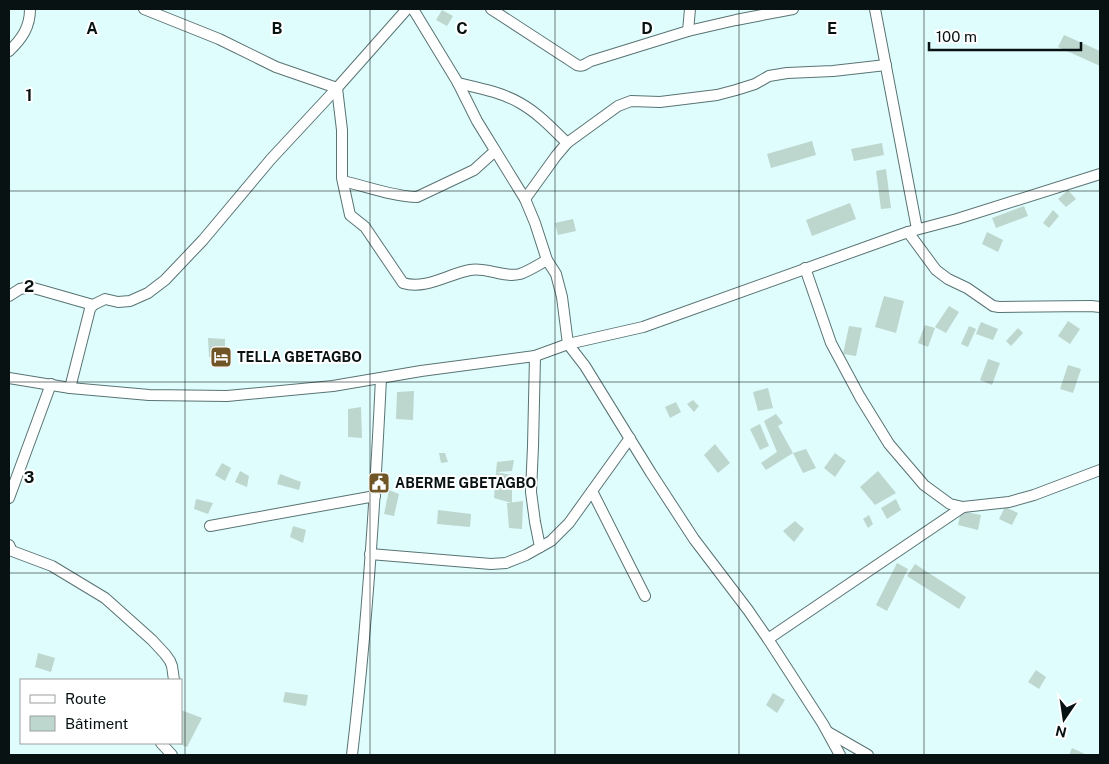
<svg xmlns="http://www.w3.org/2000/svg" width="1109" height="764" font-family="'Public Sans',sans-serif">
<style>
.building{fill:#bdd6ce}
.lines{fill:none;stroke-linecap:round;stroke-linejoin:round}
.minor-casing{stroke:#597373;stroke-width:12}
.minor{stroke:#fff;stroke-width:10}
.grid{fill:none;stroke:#081212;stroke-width:1;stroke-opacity:0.55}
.labels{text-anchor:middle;stroke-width:4;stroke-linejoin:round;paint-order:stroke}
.poi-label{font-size:14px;font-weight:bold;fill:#081212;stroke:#fff;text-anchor:start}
.grid-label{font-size:16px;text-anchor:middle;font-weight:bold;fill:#081212;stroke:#fff;stroke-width:4;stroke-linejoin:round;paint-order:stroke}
</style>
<rect width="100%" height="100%" fill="#e0fdfd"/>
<g class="building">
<polygon points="442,10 453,16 447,26 436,20"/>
<polygon points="1064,35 1100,51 1100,66 1058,47"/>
<polygon points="812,141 816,155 771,168 767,154"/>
<polygon points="882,143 884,155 854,161 851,149"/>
<polygon points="886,169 891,208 881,209 876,171"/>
<polygon points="1068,190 1076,199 1066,207 1058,199"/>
<polygon points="850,203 856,219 812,236 806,220"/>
<polygon points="1024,206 1028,216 996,228 992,218"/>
<polygon points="1053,210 1059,216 1049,228 1043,223"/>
<polygon points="573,219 576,231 558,235 555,223"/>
<polygon points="987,232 1003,240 998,252 982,244"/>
<polygon points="884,296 904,301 896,333 875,327"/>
<polygon points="949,306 959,312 946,333 935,327"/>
<polygon points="1068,321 1080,329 1070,344 1058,336"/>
<polygon points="981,322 998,329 993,340 976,334"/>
<polygon points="925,325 935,328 928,347 918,343"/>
<polygon points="849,326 862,328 856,356 843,354"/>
<polygon points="969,326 976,329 968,347 961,344"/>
<polygon points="1018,328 1023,333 1011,346 1006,341"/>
<polygon points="208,338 225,339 225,358 209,357"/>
<polygon points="988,359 1000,363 992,385 980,380"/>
<polygon points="1068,365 1081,369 1073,393 1060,389"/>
<polygon points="768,388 773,408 758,411 753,392"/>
<polygon points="414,391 413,420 396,419 397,392"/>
<polygon points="693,400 699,406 694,412 687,404"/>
<polygon points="676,402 681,412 670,418 665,407"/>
<polygon points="361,407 362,438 348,437 348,409"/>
<polygon points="776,414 783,423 778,426 793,453 806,449 816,468 803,473 793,453 766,470 761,463 777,452 764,421"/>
<polygon points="760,424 769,446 760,450 750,429"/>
<polygon points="715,444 730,463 718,473 704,455"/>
<polygon points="439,453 445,453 448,462 441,463"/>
<polygon points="835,453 846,461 835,477 824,468"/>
<polygon points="514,460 512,471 496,472 497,462"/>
<polygon points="222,463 231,468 225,481 215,475"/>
<polygon points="240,471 249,476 247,487 235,482"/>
<polygon points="878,471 896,493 875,505 860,487"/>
<polygon points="496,472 512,475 512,503 494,498"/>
<polygon points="280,474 301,482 299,490 277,484"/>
<polygon points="389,490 399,494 394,516 384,514"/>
<polygon points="196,499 213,503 208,514 194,509"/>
<polygon points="896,499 901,510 887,519 881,508"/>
<polygon points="523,501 522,529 509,528 507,503"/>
<polygon points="1005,507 1018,513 1012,525 999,519"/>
<polygon points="438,510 471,514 470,527 437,524"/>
<polygon points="961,511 981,515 978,530 958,525"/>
<polygon points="869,515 873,524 868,528 863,519"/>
<polygon points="795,521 804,529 794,542 783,531"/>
<polygon points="293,526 306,530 303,543 290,537"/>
<polygon points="897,563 908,569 887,611 876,605"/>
<polygon points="915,564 966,597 959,609 907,576"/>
<polygon points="38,653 55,658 51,672 35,667"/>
<polygon points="1036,670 1046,677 1039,689 1028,682"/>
<polygon points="285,692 308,695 306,706 283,702"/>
<polygon points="773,693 785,700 777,713 766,705"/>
<polygon points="181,710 202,718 187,747 177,743 181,743"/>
<polygon points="1072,748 1087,755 1069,755"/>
</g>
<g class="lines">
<g class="minor-casing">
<g id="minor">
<path d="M144,9L219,39L276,67L337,88L342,130V178L350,215L365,227L403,283C426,290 448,274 470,270C487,267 503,278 520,274C529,271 538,265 547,260"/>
<polyline points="413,9 458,83 477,121 525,199 535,223 547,260 556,274 562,297 568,344 585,366 651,473 694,539 748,610 768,639 823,724 840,755"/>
<path d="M491,9L577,65C583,67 585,64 591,61L688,31L736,20L793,9"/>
<polyline points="875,9 917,229"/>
<polyline points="688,31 690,9"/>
<path d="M9,51C22,39 30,27 30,9"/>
<path d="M458,83C479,88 501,92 520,103C538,113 553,129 567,143"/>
<path d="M343,181C365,186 395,197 417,197L474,170L495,151"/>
<polyline points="525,199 556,156 567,143 618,106 631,101 660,102 717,95 736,90 755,84 769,76 787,73 833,71 886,65"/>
<polyline points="908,232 936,270 948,279 967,288 993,306 999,307 1091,306 1100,307"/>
<polyline points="805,268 831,343 860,397 889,444 924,485 950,504 963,507 1009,502 1034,495 1100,470"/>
<polyline points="9,296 20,289 30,287 93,305"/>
<polyline points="535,356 533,446 531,492 535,522 540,547"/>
<polyline points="9,378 70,388 149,395 227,396 333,386 421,371 535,356 568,344 643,327 908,232 957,219 1100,174"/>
<polyline points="70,388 90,309 93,305 105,299 118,302 130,301 148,293 165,280 203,240 271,159 337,88 407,9"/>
<polyline points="592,491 645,596"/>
<polyline points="9,498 51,384"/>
<polyline points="210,526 375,496"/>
<polyline points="9,545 12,551 52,566 105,598 152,640 165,654 170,661 172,666 174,680"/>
<polyline points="370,554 491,564 506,563 526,555 551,541 569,523 630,438"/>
<polyline points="768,639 963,507"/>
<polyline points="828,732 868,755"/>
<polyline points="161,743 172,755"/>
<path d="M352,755C367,630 375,504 381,378"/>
</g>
</g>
<use href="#minor" class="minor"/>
</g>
<path class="grid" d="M185,9V755M370,9V755M555,9V755M739,9V755M924,9V755M9,191H1100M9,382H1100M9,573H1100"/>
<defs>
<g id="hotel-square" transform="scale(1.125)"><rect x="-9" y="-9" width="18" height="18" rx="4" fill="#705527" stroke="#fff"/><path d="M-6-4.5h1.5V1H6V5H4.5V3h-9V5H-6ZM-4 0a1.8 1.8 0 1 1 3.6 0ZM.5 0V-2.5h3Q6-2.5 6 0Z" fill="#fff"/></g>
<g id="civic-square" transform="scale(1.125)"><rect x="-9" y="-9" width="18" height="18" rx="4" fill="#705527" stroke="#fff"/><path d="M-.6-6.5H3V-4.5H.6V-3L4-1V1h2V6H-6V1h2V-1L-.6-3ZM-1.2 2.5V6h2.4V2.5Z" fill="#fff"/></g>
</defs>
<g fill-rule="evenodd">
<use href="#hotel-square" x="221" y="357"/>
<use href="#civic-square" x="379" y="483"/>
</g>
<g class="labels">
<g class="poi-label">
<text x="237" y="362">TELLA GBETAGBO</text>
<text x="395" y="488">ABERME GBETAGBO</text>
</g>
</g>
<g class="grid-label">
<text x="92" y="34">A</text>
<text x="277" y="34">B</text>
<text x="462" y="34">C</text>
<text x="647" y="34">D</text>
<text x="832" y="34">E</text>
<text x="29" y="101">1</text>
<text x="29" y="292">2</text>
<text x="29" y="483">3</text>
</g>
<rect width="1109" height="764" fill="none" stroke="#081212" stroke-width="20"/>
<rect x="20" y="679" width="162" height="65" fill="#ffffff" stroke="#9ca0a0"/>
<rect x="30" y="695" width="25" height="8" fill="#ffffff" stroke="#9ca0a0"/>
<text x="65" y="704" font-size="15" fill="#081212">Route</text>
<rect x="30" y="716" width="25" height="15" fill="#bdd6ce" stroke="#9ca0a0"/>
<text x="65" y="729" font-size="15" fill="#081212">Bâtiment</text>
<g transform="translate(1064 719) rotate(193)" stroke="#ffffff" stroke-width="4" paint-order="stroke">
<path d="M0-4L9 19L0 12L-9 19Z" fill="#081212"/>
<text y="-8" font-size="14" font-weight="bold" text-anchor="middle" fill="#081212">N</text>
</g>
<path d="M929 42v8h152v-8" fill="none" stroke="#081212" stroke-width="2.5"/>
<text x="936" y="42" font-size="15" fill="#081212" stroke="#ffffff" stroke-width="4" paint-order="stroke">100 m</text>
</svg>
